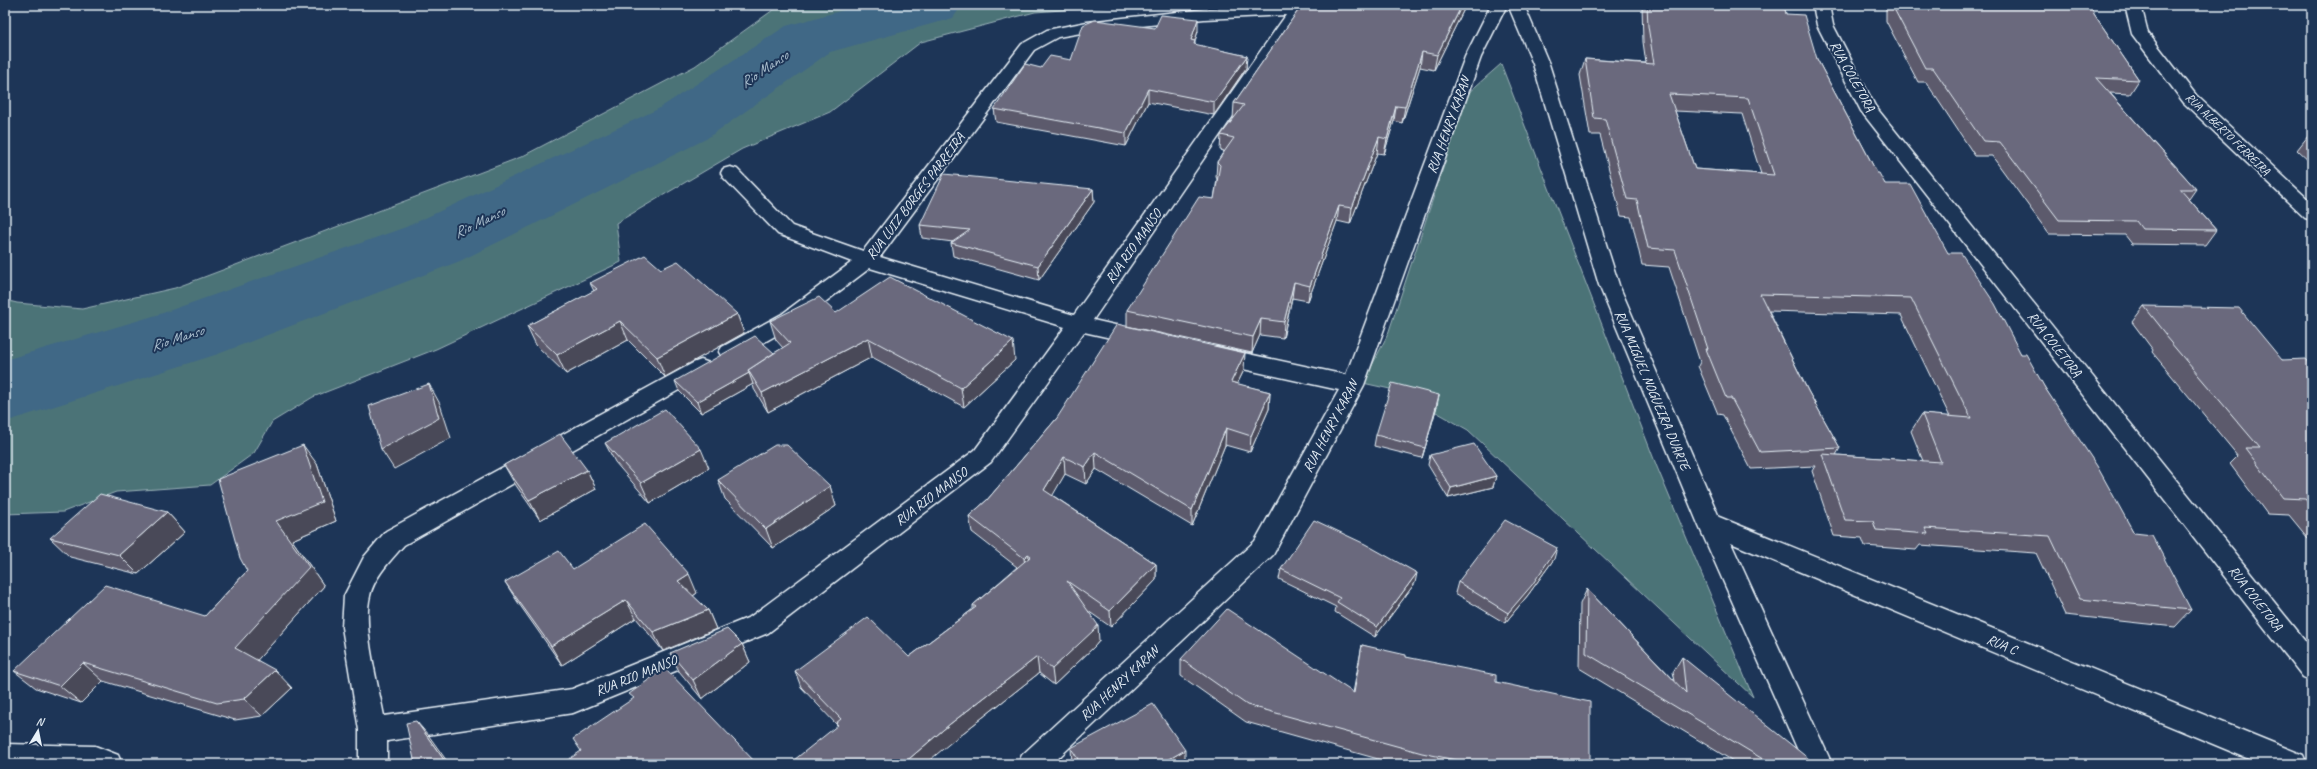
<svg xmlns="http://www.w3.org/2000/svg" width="2317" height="769" font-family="Caveat,sans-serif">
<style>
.green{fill:#4c7377;stroke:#9ab2b8}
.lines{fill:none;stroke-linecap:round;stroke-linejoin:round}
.river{fill:#3f6886;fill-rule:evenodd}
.minor-casing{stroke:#e8f1f8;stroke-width:3}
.minor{fill:#1d3557;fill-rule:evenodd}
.wall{fill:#5b5a6c;stroke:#e8f1f8;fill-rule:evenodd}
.shaded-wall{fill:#4a4a58;stroke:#e8f1f8}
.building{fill:#6a697d;stroke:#e8f1f8;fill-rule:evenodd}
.labels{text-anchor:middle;stroke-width:4;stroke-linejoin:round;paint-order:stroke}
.far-street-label{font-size:12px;fill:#e8f1f8;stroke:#1d3557}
.street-label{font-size:14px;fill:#e8f1f8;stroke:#1d3557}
.water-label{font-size:15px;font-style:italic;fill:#adc1d0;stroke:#1d3557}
</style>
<rect width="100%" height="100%" fill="#1d3557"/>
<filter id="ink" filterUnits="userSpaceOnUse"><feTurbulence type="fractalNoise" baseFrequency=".025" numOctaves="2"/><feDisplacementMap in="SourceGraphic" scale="8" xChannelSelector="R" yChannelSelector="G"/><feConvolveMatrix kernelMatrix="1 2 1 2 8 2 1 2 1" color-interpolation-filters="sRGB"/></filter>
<g filter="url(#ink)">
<g class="green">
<polygon points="780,5 1129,5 1035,12 921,42 830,112 742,149 616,223 621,262 436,349 313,397 272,422 254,453 210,485 116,492 63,512 5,514 5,300 17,303 82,309 175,288 521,157 695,66"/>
<polygon points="1501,64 1657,467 1753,697 1468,430 1399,391 1363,383 1388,334 1468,93"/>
</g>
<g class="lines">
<polygon class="river" points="862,5 962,5 953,18 830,52 706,139 460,261 218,354 5,422 5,360 160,314 406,227 658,109 786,26"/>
<g class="minor-casing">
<g id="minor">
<path d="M1309,5L1093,320L1150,333L1153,338L1150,343L1142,345L1084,332L991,462L768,633L573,713L387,741V764H359V730L342,627L344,596L364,557L386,531L693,363L701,360L709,363L712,368L709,373L404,545C391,560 374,577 370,596C362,628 378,683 384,716L572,689L750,617L975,450L1065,327L870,268L796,324L738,357L730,360L722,357L719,352L722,347L782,314L852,262L778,234L723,177L721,173L723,169L730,167L737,169L792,226L863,251L1022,44L1047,30L1087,22L1204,9ZM1286,15L1074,315L880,257L1034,50L1058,37L1087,32L1204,19Z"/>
<polygon points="1491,5 1507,5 1481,57 1364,385 1273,555 1052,764 1018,764 1022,755 1255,541 1339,390 1216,363 1208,360 1205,355 1208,350 1216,347 1346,375 1465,57"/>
<polygon points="1508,5 1524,5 1549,64 1619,285 1719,517 2303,755 2307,764 2261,764 1731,543 1832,764 1804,764 1698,524 1599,285 1533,64"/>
<polygon points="1813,5 1829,5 1833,25 1875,106 2312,649 2312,681 2303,677 1861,111 1817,25"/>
<polygon points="2125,5 2141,5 2148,33 2196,95 2312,203 2312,220 2305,218 2184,103 2132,34"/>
<polygon points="5,744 95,746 118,755 122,764 5,764"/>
</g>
</g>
<use href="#minor" class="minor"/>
</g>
<g class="wall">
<polygon points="1302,5 1466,5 1434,70 1420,67 1402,123 1394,121 1384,154 1377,153 1350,224 1337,221 1308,301 1292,298 1283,338 1260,335 1252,353 1127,326 1127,310 1214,199 1217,179 1216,177 1217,162 1224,151 1220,150 1221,135 1234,119 1233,119 1234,103"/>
<path d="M1642,5H1784L1786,14L1817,59L1877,173L1885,184L1948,253L2021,354L2045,388L2134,533L2191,610L2175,627L2065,615L2036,553L1920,545L1916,550L1865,546L1862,538L1834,536L1812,471L1815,466L1751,469L1723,415L1718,414L1698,366L1700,362L1669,267L1642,265L1631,217L1621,216L1600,135H1590L1580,75L1585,59L1646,63L1643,42ZM1675,111L1742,114L1761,174L1695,169ZM1769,311L1901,315L1950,417L1922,414L1911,431L1923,461L1836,455L1840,448L1808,391Z"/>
<polygon points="1886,5 2090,5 2094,14 2139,80 2130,94 2110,93 2196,189 2189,199 2216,230 2205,245 2132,244 2125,235 2049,234 1992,156 1975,156 1926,82 1918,82 1886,21"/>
<polygon points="1155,28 1198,31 1195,41 1195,45 1247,56 1246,68 1214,115 1148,102 1126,146 996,122 994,109 1041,68 1071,60"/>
<polygon points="2312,131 2312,164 2297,150"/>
<polygon points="1093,189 1094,202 1039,280 953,256 951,243 953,242 922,238 920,225"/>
<polygon points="661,269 737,314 744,333 665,377 628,340 566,374 536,345 527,326 594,291 590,283"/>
<polygon points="2144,306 2282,360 2312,366 2312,543 2289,515 2267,514 2230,464 2238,456 2152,352 2153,350 2132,322"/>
<polygon points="836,313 1015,360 964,407 872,357 768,412 754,389 753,384 701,413 679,391 675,381 774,353 783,348 776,340 770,321"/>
<polygon points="1244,370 1237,384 1270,392 1269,409 1250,452 1225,445 1192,526 1096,469 1086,484 1065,474 1052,495 1156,564 1156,580 1111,627 1088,611 1099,641 1095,646 1054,685 1039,673 954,740 837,725 801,687 795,671 909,657 973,609 973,605 1017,567 972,532 969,516 987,500 1057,418"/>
<polygon points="1437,406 1422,458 1374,446 1376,435"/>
<polygon points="605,443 709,468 650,503 615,462"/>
<polygon points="1430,455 1496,476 1493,487 1448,498 1428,465"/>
<polygon points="317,464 336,521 292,540 324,586 257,660 292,688 262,716 235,720 103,681 81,703 36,688 14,671 205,616 247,571"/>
<polygon points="504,465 587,470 596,489 540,520 515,484"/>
<polygon points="718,480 830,486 836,506 773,548 725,499"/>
<polygon points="167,512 185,532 138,574 70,557 50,538"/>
<polygon points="1554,559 1528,595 1505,623 1455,593 1458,582"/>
<polygon points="573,569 697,593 693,596 708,610 716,629 663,651 636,618 562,665 517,601 505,582"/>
<polygon points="1281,569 1415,583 1375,637 1335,612 1336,607 1279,579"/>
<polygon points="1587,589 1675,681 1673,672 1682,657 1806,764 1738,764 1579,668 1580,604"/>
<polygon points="742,644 750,662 702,699 679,671 670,653"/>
<polygon points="1362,645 1496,682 1590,764 1396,764 1246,722 1181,676 1181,659 1353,693"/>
<polygon points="1071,748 1185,764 1072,764"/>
</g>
<g class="shaded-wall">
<polygon points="1462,5 1466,5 1434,70 1437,55"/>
<polygon points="1198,19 1198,31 1191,53 1191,40"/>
<polygon points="1422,52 1420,67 1402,123 1405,107"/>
<polygon points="1247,56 1246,68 1214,115 1214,102"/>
<polygon points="1148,89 1148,102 1126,146 1126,133"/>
<polygon points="1396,106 1394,121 1384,154 1387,139"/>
<polygon points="1379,137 1377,153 1350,224 1352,208"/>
<polygon points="1093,189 1094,202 1039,280 1038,266"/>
<polygon points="1339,206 1337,221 1308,301 1310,286"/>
<polygon points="1294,282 1292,298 1283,338 1284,322"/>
<polygon points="737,314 744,333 665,377 657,357"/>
<polygon points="1261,319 1260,335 1252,353 1253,337"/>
<polygon points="620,321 628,340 566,374 557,355"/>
<polygon points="868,338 872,357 768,412 762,393"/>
<polygon points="1013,341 1015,360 964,407 961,388"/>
<polygon points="1245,353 1244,370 1230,399 1231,382"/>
<polygon points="749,373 753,384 701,413 697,402"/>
<polygon points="429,384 440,404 451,438 394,469 381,449"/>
<polygon points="1270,392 1269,409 1250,452 1251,436"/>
<polygon points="1439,395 1437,406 1422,458 1425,448"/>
<polygon points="1226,428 1225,445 1192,526 1192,510"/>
<polygon points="303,445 317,464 336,521 292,540 324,586 252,666 235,648 276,521"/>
<polygon points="701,449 709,468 650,503 641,483"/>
<polygon points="1095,452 1096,469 1086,484 1085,467"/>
<polygon points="1064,457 1065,474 1046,507 1044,490"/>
<polygon points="587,470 596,489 540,520 529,500"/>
<polygon points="1496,476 1493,487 1448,498 1451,488"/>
<polygon points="830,486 836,506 773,548 766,529"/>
<polygon points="167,512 185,532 138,574 119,555"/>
<polygon points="1557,548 1554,559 1528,595 1505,623 1508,613"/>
<polygon points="1028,554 1030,570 1026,574 1024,558"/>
<polygon points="1156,564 1156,580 1111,627 1110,611"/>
<polygon points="1417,573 1415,583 1375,637 1377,627"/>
<polygon points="689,574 697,593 687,600 678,581"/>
<polygon points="626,600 636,618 562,665 551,646"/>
<polygon points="708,610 716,629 663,651 653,632"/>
<polygon points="1098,625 1099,641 1095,646 1054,685 1052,669"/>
<polygon points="742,644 750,662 702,699 693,680"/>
<polygon points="1037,657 1039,673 954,740 925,764 903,764 950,724"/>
<polygon points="83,663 103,681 81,703 60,686"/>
<polygon points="275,670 292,688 262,716 244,699"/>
<polygon points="416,721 429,736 449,764 447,764"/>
<polygon points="1185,750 1185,764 1161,764"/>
</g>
<g class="building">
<polygon points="1302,5 1462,5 1437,55 1422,52 1405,107 1396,106 1387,139 1379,137 1352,208 1339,206 1310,286 1294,282 1284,322 1261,319 1253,337 1127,310 1199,197 1214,199 1220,165 1217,162 1234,138 1221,135 1244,105 1234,103"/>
<path d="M1647,5H1784L1786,14L1804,15L1817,59L1877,173H1879L1885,184H1910L1948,253H1961L1995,304L2021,354H2026L2045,388L2097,466L2134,533L2152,535L2191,610L2080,599L2050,536L1925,528L1928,534L1876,530L1873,521L1845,520L1822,454L1941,462L1922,414L1971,418L1911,298L1760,294L1808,391L1840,448L1760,452L1731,398H1726L1706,349H1708L1675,250L1648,248L1637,200L1627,199L1605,119L1594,118L1585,59L1654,64L1648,26ZM1669,94L1748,98L1774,175L1695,169Z"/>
<polygon points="1893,5 2090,5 2094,14 2139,80 2096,78 2196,189 2180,189 2216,230 2142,229 2136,221 2059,220 2000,142 1983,141 1933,68 1925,68 1893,7"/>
<polygon points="1161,15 1198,19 1191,40 1195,41 1194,44 1247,56 1214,102 1148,89 1126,133 994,109 1025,64 1041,68 1050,56 1071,60 1083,25 1095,20 1155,28"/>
<polygon points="944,174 1093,189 1038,266 951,243 970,230 920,225"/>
<polygon points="645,255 661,269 678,261 737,314 657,357 620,321 557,355 527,326 597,289 590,283"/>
<polygon points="890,277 1013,341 961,388 868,338 762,393 748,370 790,343 770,321 819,297 836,313"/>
<polygon points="2144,306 2239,308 2282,360 2306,359 2312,366 2312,507 2305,499 2283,498 2245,448 2260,448 2165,336 2167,335"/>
<polygon points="1117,324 1245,353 1231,382 1270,392 1251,436 1226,428 1192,510 1095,452 1085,467 1064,457 1044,490 1156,564 1110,611 1067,581 1098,625 1094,630 1052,669 1037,657 950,724 903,764 789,764 838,725 836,723 841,719 795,671 868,617 909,657 976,607 973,605 1031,556 1028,554 1024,558 969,516 987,500 1057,418"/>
<polygon points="755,336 774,353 748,370 749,373 697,402 675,381"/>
<polygon points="1392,383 1439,395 1425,448 1376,435"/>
<polygon points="429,384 439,418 381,449 369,406"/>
<polygon points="665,409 701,449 641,483 605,443"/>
<polygon points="560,434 587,470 529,500 504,465"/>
<polygon points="1474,444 1496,476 1451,488 1430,455"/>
<polygon points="303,445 322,502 276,521 309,567 235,648 275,670 244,699 217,703 83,663 60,686 14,671 105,585 205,616 247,571 240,558 218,479"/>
<polygon points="775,445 787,445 830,486 766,529 718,480"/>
<polygon points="100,494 167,512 119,555 50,538"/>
<polygon points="1314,520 1365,544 1417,573 1377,627 1337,602 1340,598 1281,569"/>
<polygon points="1505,520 1557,548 1532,585 1508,613 1458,582"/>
<polygon points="645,524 689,574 678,581 708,610 653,632 626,600 551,646 505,582 559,551 573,569"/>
<polygon points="1587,589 1686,693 1682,657 1809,759 1806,764 1771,764 1586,653"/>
<polygon points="1227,609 1354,693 1362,645 1406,655 1406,657 1496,675 1496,682 1590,702 1590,764 1475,764 1422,753 1247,705 1181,659"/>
<polygon points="727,629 742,644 693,680 670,653"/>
<polygon points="665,668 757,764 562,764 581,751 573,739 634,698 629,694"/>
<polygon points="1153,704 1185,750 1161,764 1081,764 1071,748"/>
<polygon points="416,721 447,764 415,764 406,723"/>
</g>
</g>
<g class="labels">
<g class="far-street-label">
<text transform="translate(2228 134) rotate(44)" y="4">RUA ALBERTO FERREIRA</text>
</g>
<g class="street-label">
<text transform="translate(1853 76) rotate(61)" y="5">RUA COLETORA</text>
<text transform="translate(1448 125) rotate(-70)" y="5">RUA HENRY KARAN</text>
<text transform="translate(915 196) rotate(-53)" y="5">RUA LUIZ BORGES PARREIRA</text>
<text transform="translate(1133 246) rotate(-55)" y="5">RUA RIO MANSO</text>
<text transform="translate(2055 344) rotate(52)" y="5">RUA COLETORA</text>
<text transform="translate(1653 390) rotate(67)" y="5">RUA MIGUEL NOGUEIRA DUARTE</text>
<text transform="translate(1330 426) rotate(-62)" y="5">RUA HENRY KARAN</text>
<text transform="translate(931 496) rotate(-37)" y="5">RUA RIO MANSO</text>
<text transform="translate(2256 598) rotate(52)" y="5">RUA COLETORA</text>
<text transform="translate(2002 644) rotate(22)" y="5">RUA C</text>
<text transform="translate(636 675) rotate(-22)" y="5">RUA RIO MANSO</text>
<text transform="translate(1119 683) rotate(-43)" y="5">RUA HENRY KARAN</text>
</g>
<g class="water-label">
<text transform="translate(764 69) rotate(-34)" y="5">Rio Manso</text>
<text transform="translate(479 222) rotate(-26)" y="5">Rio Manso</text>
<text transform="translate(177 338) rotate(-18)" y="5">Rio Manso</text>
</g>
</g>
<rect width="2317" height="769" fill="none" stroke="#1d3557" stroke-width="20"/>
<rect x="10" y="10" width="2297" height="749" fill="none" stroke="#e8f1f8" stroke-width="1.5" filter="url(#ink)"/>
<g transform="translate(38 731) rotate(10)" stroke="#1d3557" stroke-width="3" paint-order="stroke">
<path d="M0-3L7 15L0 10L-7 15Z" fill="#e8f1f8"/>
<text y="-6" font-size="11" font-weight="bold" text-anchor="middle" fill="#e8f1f8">N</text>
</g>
</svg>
